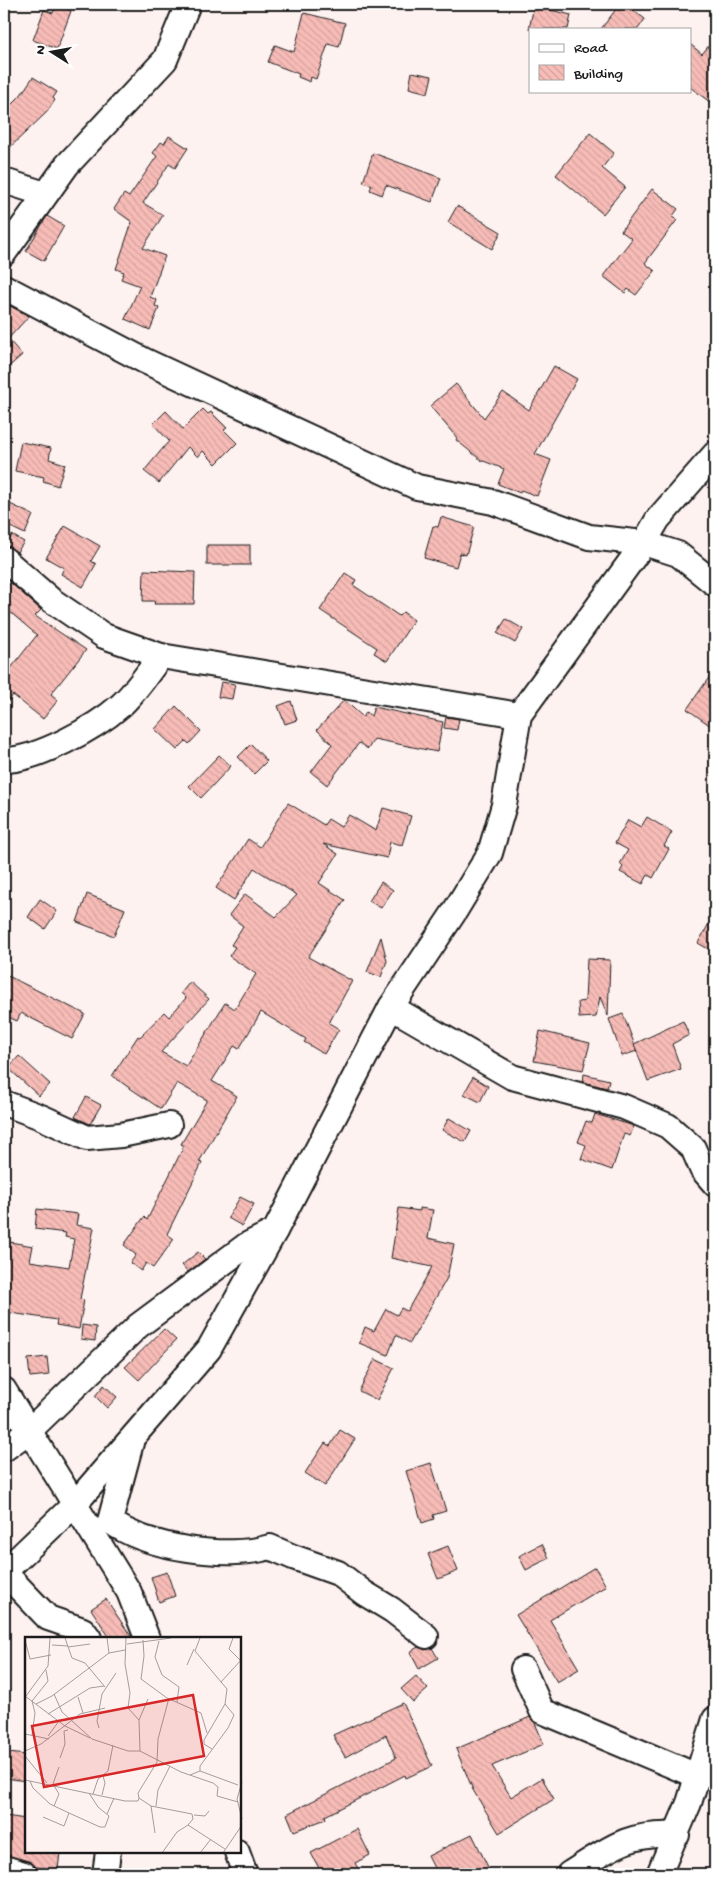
<svg xmlns="http://www.w3.org/2000/svg" width="719" height="1878" font-family="'Gochi Hand',sans-serif">
<style>
.building{fill:url(#building-back-hatch);stroke:#1c1c1c}
.lines{fill:none;stroke-linecap:round;stroke-linejoin:round}
.minor-casing{stroke:#1c1c1c;stroke-width:28}
.minor{stroke:#fff;stroke-width:24}
.inset-road{fill:none;stroke:#a49c9c;stroke-width:1}
.view{fill:#d62828;fill-opacity:0.15;stroke:#d62828;stroke-width:2.5}
.inset-edge{fill:none;stroke:#1c1c1c;stroke-width:2.5}
</style>
<defs>
<pattern id="building-back-hatch" width="6" height="6" patternUnits="userSpaceOnUse" patternTransform="scale(1.25)"><rect width="6" height="6" fill="#f8bcb7"/><path d="M-1 5l2 2M0 0l6 6M5-1l2 2" fill="none" stroke="#d4a19d"/></pattern>
</defs>
<rect width="100%" height="100%" fill="#fef2f1"/>
<filter id="ink" filterUnits="userSpaceOnUse"><feTurbulence type="fractalNoise" baseFrequency=".02" numOctaves="2"/><feDisplacementMap in="SourceGraphic" scale="10" xChannelSelector="R" yChannelSelector="G"/><feConvolveMatrix kernelMatrix="1 2 1 2 8 2 1 2 1" color-interpolation-filters="sRGB"/></filter>
<g filter="url(#ink)">
<g class="building">
<polygon points="620,4 625,4 645,19 638,29 601,29"/>
<polygon points="56,5 71,11 57,49 33,40 44,10 53,13"/>
<polygon points="534,6 571,15 568,29 529,29"/>
<polygon points="304,13 345,23 339,47 328,44 316,79 311,77 310,82 298,77 299,74 268,62 275,45 294,52"/>
<polygon points="715,38 715,106 690,87 690,44 702,54"/>
<polygon points="412,72 432,76 428,93 409,88"/>
<polygon points="33,77 57,92 53,98 55,100 47,112 4,153 4,112 20,96"/>
<polygon points="590,133 614,153 602,168 625,187 603,214 556,175"/>
<polygon points="169,136 188,148 175,168 169,164 143,203 163,215 143,248 165,256 150,297 157,300 155,306 159,308 150,330 125,319 140,286 121,279 124,272 116,269 132,222 114,209 124,194 129,197 157,156 153,153 161,142 164,144"/>
<polygon points="373,153 441,178 432,202 386,185 382,195 370,190 372,185 363,182"/>
<polygon points="652,189 678,209 672,217 677,220 645,263 655,271 636,295 628,289 625,293 603,276 632,239 621,231"/>
<polygon points="457,206 501,232 492,249 448,222"/>
<polygon points="47,216 64,226 44,261 26,251"/>
<polygon points="6,304 29,316 8,339 22,355 4,371 4,307"/>
<polygon points="554,366 577,379 535,454 551,460 537,496 521,490 520,493 498,484 504,469 481,460 456,440 457,438 430,406 456,384 484,418 503,392 529,410"/>
<polygon points="203,409 208,414 211,412 227,428 224,430 237,443 216,464 203,451 198,457 188,447 159,483 144,471 169,441 153,424 166,411 183,429"/>
<polygon points="21,442 51,448 49,459 65,464 58,486 43,481 44,477 15,471"/>
<polygon points="4,501 33,515 25,534 4,524"/>
<polygon points="441,517 474,527 466,555 460,553 456,567 424,558 433,526 438,527"/>
<polygon points="65,526 100,546 91,561 96,564 83,587 61,574 64,568 46,558"/>
<polygon points="12,535 24,542 17,552 6,545"/>
<rect x="207" y="545" width="43" height="20"/>
<polygon points="144,570 195,572 194,604 154,604 155,601 143,601"/>
<polygon points="345,573 356,580 353,585 399,616 403,612 414,620 387,661 374,653 377,648 320,610"/>
<polygon points="4,577 41,610 35,616 86,650 51,694 58,700 43,719 13,695 4,707 4,677 37,635 4,607"/>
<polygon points="506,619 523,629 515,643 497,633"/>
<polygon points="715,669 715,729 687,709"/>
<polygon points="221,682 235,684 232,699 218,697"/>
<polygon points="344,700 363,717 366,712 371,716 374,707 443,722 437,752 374,739 368,749 359,743 327,785 311,772 332,744 317,730"/>
<polygon points="291,701 297,720 285,724 278,706"/>
<polygon points="176,706 201,731 189,744 186,741 177,750 155,729"/>
<polygon points="446,717 459,719 457,730 444,728"/>
<polygon points="251,744 267,761 254,774 238,757"/>
<polygon points="219,755 231,766 201,798 189,786"/>
<polygon points="288,803 324,825 328,819 341,827 349,815 376,831 383,808 411,816 402,845 390,842 387,858 323,844 338,854 319,883 345,900 308,957 352,981 329,1023 339,1029 324,1054 304,1042 306,1039 261,1012 239,1049 234,1046 212,1081 237,1096 199,1162 202,1163 167,1234 174,1239 153,1268 146,1263 141,1271 130,1263 136,1255 124,1245 144,1217 147,1220 184,1146 181,1144 207,1100 177,1083 161,1109 112,1076 138,1036 140,1037 164,1012 169,1017 186,998 181,993 190,982 209,999 161,1052 186,1066 225,1003 235,1009 256,974 229,956 235,947 231,945 243,926 229,915 245,894 276,917 297,895 254,868 234,900 216,888 248,839 260,847"/>
<polygon points="647,817 672,832 664,846 669,849 653,878 648,875 643,884 620,872 623,867 620,864 628,850 615,843 628,820 641,827"/>
<polygon points="381,882 393,890 381,908 369,901"/>
<polygon points="87,894 125,909 114,936 77,922"/>
<polygon points="40,899 57,911 45,929 28,917"/>
<polygon points="715,913 715,953 698,943"/>
<polygon points="381,937 387,961 381,977 367,972"/>
<polygon points="587,959 610,960 608,1016 600,997 596,1017 579,1018 578,1002 585,1001"/>
<polygon points="4,974 85,1014 72,1039 21,1013 17,1021 4,1015"/>
<polygon points="623,1014 637,1051 622,1056 609,1019"/>
<polygon points="683,1021 689,1035 672,1044 681,1069 648,1081 634,1044"/>
<polygon points="540,1031 590,1043 583,1070 534,1061"/>
<polygon points="19,1056 50,1084 39,1096 8,1068"/>
<polygon points="584,1074 609,1080 607,1088 583,1082"/>
<polygon points="473,1077 488,1086 480,1102 464,1094"/>
<polygon points="86,1097 101,1105 90,1124 75,1117"/>
<polygon points="595,1114 634,1126 630,1136 624,1134 612,1170 581,1159 586,1145 578,1142 586,1121 592,1123"/>
<polygon points="449,1118 471,1131 465,1142 442,1130"/>
<polygon points="240,1197 254,1204 242,1226 228,1218"/>
<polygon points="399,1208 420,1211 420,1208 433,1210 428,1238 454,1244 447,1278 410,1343 396,1335 388,1355 359,1343 365,1327 374,1331 386,1309 397,1315 401,1308 407,1311 432,1267 391,1258"/>
<polygon points="37,1209 78,1214 76,1225 94,1228 80,1299 84,1300 79,1329 56,1325 57,1320 4,1312 4,1277 10,1242 33,1246 30,1261 69,1267 74,1239 65,1237 66,1233 35,1229"/>
<polygon points="198,1252 205,1259 188,1272 182,1265"/>
<polygon points="82,1325 96,1327 95,1341 81,1339"/>
<polygon points="164,1329 176,1340 139,1380 125,1367"/>
<polygon points="47,1357 49,1375 30,1377 28,1359"/>
<polygon points="375,1359 394,1368 377,1400 359,1391"/>
<polygon points="104,1385 117,1397 107,1408 95,1396"/>
<polygon points="340,1430 355,1439 325,1486 305,1473 325,1443 330,1446"/>
<polygon points="431,1463 446,1511 433,1515 434,1519 422,1523 406,1471"/>
<polygon points="542,1544 549,1558 526,1570 519,1556"/>
<polygon points="448,1546 458,1571 438,1579 428,1554"/>
<polygon points="595,1567 606,1586 550,1620 579,1669 557,1682 516,1615"/>
<polygon points="167,1572 175,1596 159,1602 151,1577"/>
<polygon points="106,1599 132,1638 110,1638 91,1609"/>
<polygon points="418,1647 425,1650 432,1648 438,1658 419,1669 410,1652"/>
<polygon points="416,1676 428,1689 413,1702 401,1689"/>
<polygon points="403,1703 432,1766 406,1778 405,1775 325,1816 326,1819 294,1831 287,1814 396,1758 386,1735 345,1757 333,1735"/>
<polygon points="530,1717 535,1723 544,1744 492,1766 511,1797 542,1778 554,1799 499,1833 473,1790 456,1749"/>
<polygon points="8,1753 26,1755 26,1781 5,1778"/>
<polygon points="5,1816 26,1819 26,1852 60,1852 58,1870 36,1867 28,1861 4,1855"/>
<polygon points="357,1829 370,1855 355,1863 361,1874 322,1874 311,1853"/>
<polygon points="472,1834 489,1869 479,1874 437,1874 428,1856"/>
</g>
<g class="lines">
<g class="minor-casing">
<g id="minor">
<polyline points="4,181 45,194"/>
<polyline points="4,253 67,165 165,60 188,4"/>
<polyline points="4,287 145,361 417,487 493,502 589,537 644,543 678,554 715,584"/>
<polyline points="4,559 51,600 104,636 161,656"/>
<path d="M4,760C37,760 95,728 120,706C136,692 148,672 161,656L519,715"/>
<polyline points="391,1007 512,1077 624,1107 668,1126 693,1148 702,1169 715,1184"/>
<polyline points="4,1103 41,1117 87,1138 121,1135 169,1125"/>
<polyline points="4,1390 129,1592 147,1638"/>
<path d="M131,1443L110,1521C145,1548 228,1560 270,1547L293,1557L338,1573L364,1593L392,1610L426,1636"/>
<polyline points="4,1449 30,1430 138,1326 247,1245 275,1231 391,1007 453,914 490,853 504,805 519,715 644,543 658,519 715,454"/>
<polyline points="4,1572 74,1505 209,1349 275,1231"/>
<polyline points="4,1572 48,1618 83,1630 89,1638"/>
<polyline points="523,1669 542,1711 697,1776 715,1771"/>
<polyline points="237,1852 245,1874"/>
<polyline points="4,1868 24,1874"/>
<polyline points="105,1874 108,1852"/>
<path d="M569,1874C609,1849 627,1832 677,1835"/>
<polyline points="659,1874 689,1803 715,1719"/>
</g>
</g>
<use href="#minor" class="minor"/>
</g>
</g>
<g transform="translate(25 1637)">
<rect width="216" height="216" fill="#fef2f1"/>
<path class="inset-road" d="M40,1L47,21L60,26L80,50M82,1L84,16M101,1L100,27L105,56L103,71L114,83L115,114M208,1L204,12L215,23M0,3L5,22L26,18M118,3L119,19L116,42L142,61L176,76L182,96M134,4L130,20L137,38L154,50L152,65M102,7L146,1M27,8L43,9M43,10L65,7M162,28L169,12M196,45L217,22M29,57L37,75L67,102L103,114H115L156,135L188,146L193,150L192,159L213,165M0,59L40,89L65,101M1,59L23,29L25,1M53,60L58,76M11,67L27,59L84,16L100,13M23,77L65,51L79,49M114,83L123,62M74,91L72,84L77,57L91,36M0,97L24,102M7,98L10,76L7,64L23,44L21,33M23,99L34,84M187,112L179,107V103L200,67M0,114L16,107L55,77L80,71M0,119L22,146M35,121L40,107L39,94L43,93M175,134L213,148M165,138L175,134V129L203,91L209,78L200,67L202,52L170,14L175,1M0,143L100,164H113L114,161M5,144L8,151L25,167L44,176L39,189L18,180M217,145L212,162L217,182M68,157L73,142L83,134L88,108M77,158L80,146L78,139M29,169L34,157L28,147L34,130M126,169L114,161L113,156L132,125L133,102L144,61M131,169L133,153L145,129M44,176L75,190H80L84,179L73,170L64,156M82,177L89,161M169,178L180,179L184,174M130,196L126,169L167,177L168,182L163,188M137,216L152,195L163,188L200,212M175,216L186,202M198,216L217,188"/>
<path class="view" d="M168,58L179,119L19,150L7,89Z"/>
<rect width="216" height="216" class="inset-edge"/>
</g>
<rect width="719" height="1878" fill="none" stroke="#fff" stroke-width="20"/>
<rect x="10" y="10" width="699" height="1858" fill="none" stroke="#1c1c1c" stroke-width="2" filter="url(#ink)"/>
<rect x="529" y="28" width="162" height="65" fill="#ffffff" stroke="#a4a4a4"/>
<rect x="539" y="44" width="25" height="8" fill="#ffffff" stroke="#a4a4a4"/>
<text x="574" y="52" font-size="15" fill="#1c1c1c">Road</text>
<rect x="539" y="65" width="25" height="15" fill="url(#building-back-hatch)" stroke="#a4a4a4"/>
<text x="574" y="78" font-size="15" fill="#1c1c1c">Building</text>
<g transform="translate(52 52) rotate(281)" stroke="#ffffff" stroke-width="4" paint-order="stroke">
<path d="M0-4L9 19L0 12L-9 19Z" fill="#1c1c1c"/>
<text y="-8" font-size="14" font-weight="bold" text-anchor="middle" fill="#1c1c1c">N</text>
</g>
</svg>
